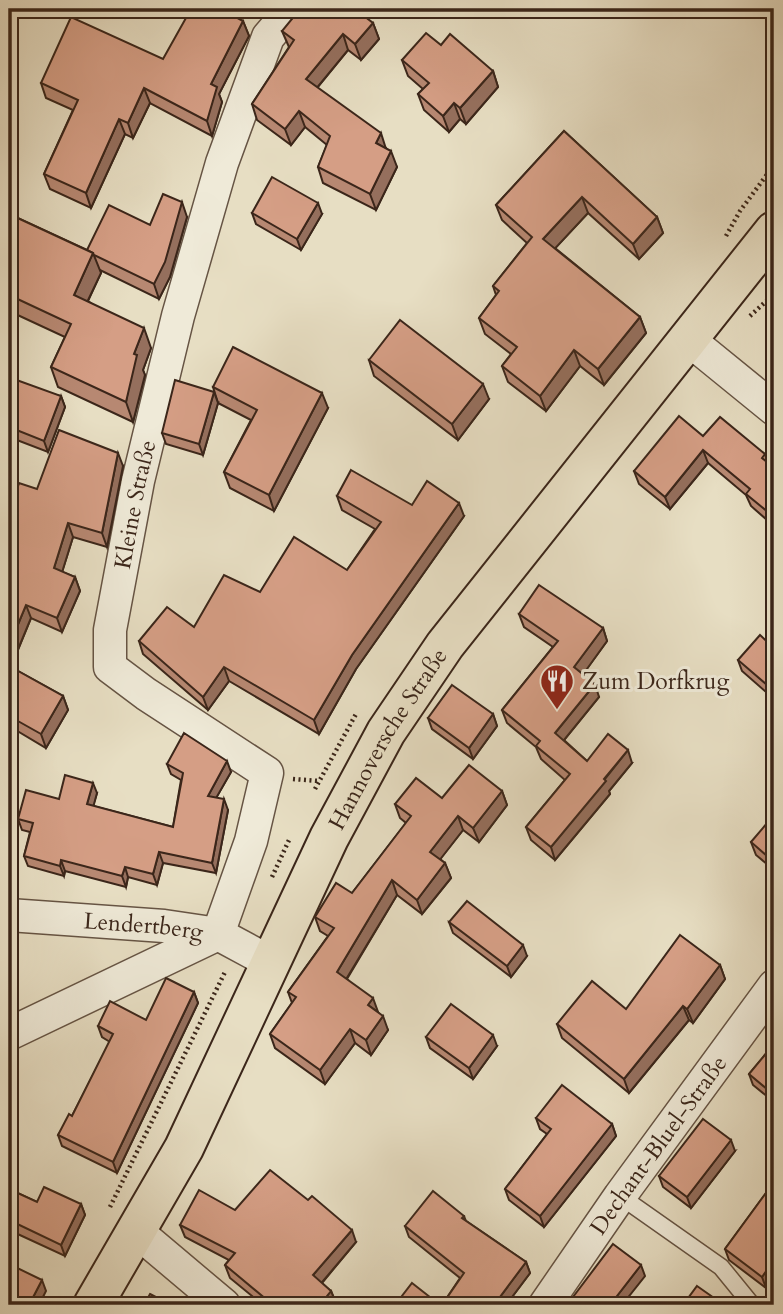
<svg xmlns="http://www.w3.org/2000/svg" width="783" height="1314" font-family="Cardo,serif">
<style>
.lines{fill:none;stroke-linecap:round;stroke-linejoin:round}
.lane-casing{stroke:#665444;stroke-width:19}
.street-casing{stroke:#665444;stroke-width:35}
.primary-casing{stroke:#3b261a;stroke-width:42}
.path{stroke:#3b261a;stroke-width:4.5;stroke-dasharray:2 3.5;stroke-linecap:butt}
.lane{stroke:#efead8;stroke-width:16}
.street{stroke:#efead8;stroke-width:32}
.primary{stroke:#e7dec3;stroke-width:38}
.wall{fill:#b78872;stroke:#3b261a;stroke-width:2}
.shaded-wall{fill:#956f5d;stroke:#3b261a;stroke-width:2}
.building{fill:#d59e85;stroke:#3b261a;stroke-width:2}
.labels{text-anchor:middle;stroke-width:6;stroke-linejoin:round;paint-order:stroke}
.street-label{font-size:23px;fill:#3b261a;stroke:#efead8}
.poi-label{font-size:23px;fill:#3b261a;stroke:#efead8;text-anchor:start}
</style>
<rect width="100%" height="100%" fill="#e7dec3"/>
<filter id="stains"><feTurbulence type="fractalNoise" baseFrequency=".00286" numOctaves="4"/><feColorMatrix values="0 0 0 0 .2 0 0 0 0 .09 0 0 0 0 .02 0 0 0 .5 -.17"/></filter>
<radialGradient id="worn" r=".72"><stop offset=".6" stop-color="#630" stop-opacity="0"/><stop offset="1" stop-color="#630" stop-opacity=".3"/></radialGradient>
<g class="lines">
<g class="lane-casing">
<polyline id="lane" points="620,1196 721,1267 752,1305"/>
</g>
<g class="street-casing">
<g id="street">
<polyline points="688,339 774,409"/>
<path id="s1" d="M9,915L164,926L218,934L270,962"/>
<path id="s2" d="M218,934L251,841L267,773L146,694L110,667V630L138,481L178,316L222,163L268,37L292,9"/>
<polyline points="9,1034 218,934"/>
<polyline points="135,1230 224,1305"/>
<path id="s3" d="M545,1305L620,1196L774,986"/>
</g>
</g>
<g class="primary-casing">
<g id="primary">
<path id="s4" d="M93,1305L184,1148L329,838L386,732L445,645L774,231"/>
</g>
</g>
<g class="path">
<polyline points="726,236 740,211 774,165"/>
<polyline points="750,316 774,294"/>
<polyline points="293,779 319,781"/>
<polyline points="315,789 356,714"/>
<polyline points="272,877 289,840"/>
<polyline points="110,1207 226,970"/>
</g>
<use href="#lane" class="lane"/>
<use href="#street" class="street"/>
<use href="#primary" class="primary"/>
</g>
<g class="wall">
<polygon points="243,21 249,36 219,94 222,102 212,136 150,103 133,138 125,134 91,208 50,189 44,174 73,110 46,98 41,83 163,59"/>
<polygon points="373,23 379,39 361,60 348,50 317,88 386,148 397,167 376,210 323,183 318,167 327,145 305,127 291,145 257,120 252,104 289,47 282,31"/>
<polygon points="441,45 493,71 498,87 466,124 460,119 449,132 424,110 418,94 423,89 408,76 402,60"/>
<polygon points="564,131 657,217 663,233 639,259 588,213 555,248 640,317 646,333 604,385 580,366 546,411 508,382 502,366 511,354 485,334 479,318 496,295 493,286 527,243 502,220 496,205"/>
<polygon points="252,213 322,214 301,250 256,224"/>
<polygon points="9,214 87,250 150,225 187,217 170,277 159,299 100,270 101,273 88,301 151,348 143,370 145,375 133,422 58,387 51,367 65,337 9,311"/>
<polygon points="369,360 489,399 458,440 374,376"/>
<polygon points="9,384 61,396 65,407 48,452 9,437"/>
<polygon points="213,387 328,408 274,511 230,488 224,472 251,420 218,403"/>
<polygon points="218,403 203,455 166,444 162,433"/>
<polygon points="703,436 765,454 768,463 774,468 774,526 751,506 746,495 708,463 670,509 639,484 634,471"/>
<polygon points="123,466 107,547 73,537 62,572 75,577 80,591 62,632 31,618 11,667 63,696 68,710 46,748 9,726 9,517"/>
<polygon points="337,496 412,505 464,516 356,669 319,734 229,681 208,710 143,654 139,641 194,627 260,592 347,570 375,529 342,510"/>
<polygon points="519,614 603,628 607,641 583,674 599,697 564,740 587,761 632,763 609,791 610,794 555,860 531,840 526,827 565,780 541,759 536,747 507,723 502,710 553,647 524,627"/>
<polygon points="774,648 774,699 742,671 738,660"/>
<polygon points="493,714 497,726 473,759 432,729 428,718"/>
<polygon points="167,764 231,772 216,798 228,810 216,873 163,863 157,885 128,877 126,887 65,871 64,876 28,866 24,856 30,832 22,830 18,819 59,799 97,793 93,806 173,827 181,780 171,774"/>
<polygon points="502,791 507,805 479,842 463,830 440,859 445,863 451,878 422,914 397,895 347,979 378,1012 388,1030 371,1055 355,1043 325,1084 275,1048 270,1034 292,1003 288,992 328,936 320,931 315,917 352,893 406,823 400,818 395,804"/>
<polygon points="774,823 774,870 756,855 751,842"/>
<polygon points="449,922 527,956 511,977 453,933"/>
<polygon points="720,965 725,979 693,1023 689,1020 629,1093 562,1038 557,1024 626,1009"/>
<polygon points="9,971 13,984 9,985"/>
<polygon points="194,992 198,1003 117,1173 62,1146 58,1135 72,1116 110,1042 102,1037 98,1026 146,1020"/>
<polygon points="426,1037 497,1046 473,1079 430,1048"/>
<polygon points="774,1044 774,1102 753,1085 749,1074"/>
<polygon points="536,1118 612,1124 616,1136 544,1227 509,1200 505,1189 547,1134 540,1129"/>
<polygon points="735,1151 691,1208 663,1187 659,1176"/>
<polygon points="774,1182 774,1277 766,1288 729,1260 725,1249"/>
<polygon points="9,1189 37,1202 81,1204 85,1215 65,1256 9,1230"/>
<polygon points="235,1210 356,1242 322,1283 331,1291 336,1303 338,1305 263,1305 230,1278 225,1265 229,1260 185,1237 180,1225"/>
<polygon points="464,1216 466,1221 526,1262 530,1273 506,1305 442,1305 460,1278 409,1237 405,1226"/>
</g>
<g class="shaded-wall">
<polygon points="243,21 249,36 219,94 222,102 212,136 207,121 211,84"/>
<polygon points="373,23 379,39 361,60 355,44"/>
<polygon points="343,34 348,50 311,95 306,79"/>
<polygon points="493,71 498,87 466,124 460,108"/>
<polygon points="144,88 150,103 133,138 128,123"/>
<polygon points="454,103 460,119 449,132 443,116"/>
<polygon points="299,111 305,127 291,145 285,129"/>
<polygon points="119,119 125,134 91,208 86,193"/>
<polygon points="381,133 386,149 376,143"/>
<polygon points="391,151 397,167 376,210 370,194"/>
<polygon points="582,197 588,213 549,255 543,239"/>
<polygon points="182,202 187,217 170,277 159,299 154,284"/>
<polygon points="318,203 322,214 301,250 297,239"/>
<polygon points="657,217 663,233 639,259 633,244"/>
<polygon points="93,253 101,273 81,315 74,295"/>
<polygon points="640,317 646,333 604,385 598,369"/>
<polygon points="144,328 151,348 143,370 145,375 133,422 126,402 134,354"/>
<polygon points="574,350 580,366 546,411 540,396"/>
<polygon points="483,384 489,399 458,440 452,424"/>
<polygon points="214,392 218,403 203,455 199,444"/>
<polygon points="322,393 328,408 274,511 269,495"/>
<polygon points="61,396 65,407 48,452 44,441"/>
<polygon points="703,450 708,463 670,509 665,497"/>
<polygon points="118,453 123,466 107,547 102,533"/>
<polygon points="459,503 464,516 356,669 319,734 314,720 352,655"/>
<polygon points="68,523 73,537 59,582 54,568"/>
<polygon points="75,577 80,591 62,632 57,618"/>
<polygon points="26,605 31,618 9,671 9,646"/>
<polygon points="603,628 607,641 579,680 574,667"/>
<polygon points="224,667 229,681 208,710 203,697"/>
<polygon points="595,684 599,697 560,745 555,733"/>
<polygon points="63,696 68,710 46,748 41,734"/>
<polygon points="493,714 497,726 473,759 469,748"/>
<polygon points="628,750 632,763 609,791 610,794 555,860 551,847"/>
<polygon points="227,761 231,772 211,807 208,796"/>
<polygon points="93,783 97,793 91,815 87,804"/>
<polygon points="502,791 507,805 479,842 473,828"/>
<polygon points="224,799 228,810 216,873 212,863"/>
<polygon points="458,816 463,830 435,866 430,852"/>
<polygon points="159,852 163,863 157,885 153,874"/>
<polygon points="61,860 65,871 64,876 60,866"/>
<polygon points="445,863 451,878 422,914 417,900"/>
<polygon points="125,867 128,877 126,887 122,876"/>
<polygon points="392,880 397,895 342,986 337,972"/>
<polygon points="523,945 527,956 511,977 507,966"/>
<polygon points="720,965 725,979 693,1023 687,1009"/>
<polygon points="194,992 198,1003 117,1173 113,1162"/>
<polygon points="373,998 378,1012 368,1005"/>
<polygon points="683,1006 689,1020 629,1093 624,1079"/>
<polygon points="383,1016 388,1030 371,1055 366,1040"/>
<polygon points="350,1029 355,1043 325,1084 320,1070"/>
<polygon points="493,1035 497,1046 473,1079 469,1068"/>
<polygon points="612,1124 616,1136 544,1227 540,1216"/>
<polygon points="731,1140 735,1151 691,1208 687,1197"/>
<polygon points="81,1204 85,1215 65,1256 61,1245"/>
<polygon points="352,1230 356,1242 318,1287 313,1275"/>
<polygon points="774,1260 774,1277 766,1288 762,1277"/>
<polygon points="526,1262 530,1273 506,1305 494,1305"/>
<polygon points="641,1265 645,1276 622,1305 610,1305"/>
<polygon points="42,1280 46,1291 39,1305 29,1305"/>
<polygon points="331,1291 336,1303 334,1305 327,1296"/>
</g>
<g class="building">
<polygon points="191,9 221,9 243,21 211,84 217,87 207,121 144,88 128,123 119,119 86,193 44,174 78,100 41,83 71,17 163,59"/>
<polygon points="300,9 355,9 373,23 355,44 343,34 306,79 381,133 376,143 391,151 370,194 318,167 330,136 299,111 285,129 252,104 294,40 282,31"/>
<polygon points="426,33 441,45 450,34 493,71 460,108 454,103 443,116 418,94 429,83 402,60"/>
<polygon points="564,131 657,217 633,244 582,197 543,239 640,317 598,369 574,350 540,396 502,366 517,347 479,318 499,291 493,286 532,237 496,205"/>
<polygon points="272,177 318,203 297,239 252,213"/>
<polygon points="163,194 182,202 165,262 154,284 94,255 93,253 87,250 109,205 150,225"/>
<polygon points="9,214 93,253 74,295 144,328 134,354 137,355 126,402 51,367 71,324 9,295"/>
<polygon points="400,320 483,384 452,424 369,360"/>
<polygon points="233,347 322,393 269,495 224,472 257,410 213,387"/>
<polygon points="11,378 61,396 44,441 9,427 9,384"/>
<polygon points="175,380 214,392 199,444 162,433"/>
<polygon points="679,416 703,436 720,417 765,454 762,458 774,468 774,517 746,494 750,489 703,450 665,497 634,471"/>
<polygon points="59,430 118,453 102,533 68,523 54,568 75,577 57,618 26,605 9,646 9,563 13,552 9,551 9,517 19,483 37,489"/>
<polygon points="351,470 412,505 427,481 459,503 352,655 314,720 224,667 203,697 139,641 167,607 194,627 224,575 260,592 294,537 347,570 381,522 337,496"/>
<polygon points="539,585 603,628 574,667 595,684 555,733 587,761 608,734 628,750 604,779 606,781 551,847 526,827 570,774 536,746 540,741 502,710 558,641 519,614"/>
<polygon points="760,635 774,648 774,691 738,660"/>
<polygon points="9,666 63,696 41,734 9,716"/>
<polygon points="452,685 493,714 469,748 428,718"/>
<polygon points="184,733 227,761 208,796 224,799 212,863 159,852 153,874 125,867 122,876 61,860 60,866 24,856 33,823 18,819 26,790 59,799 65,775 93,783 87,804 173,827 183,773 167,764"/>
<polygon points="469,765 502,791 473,828 458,816 430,852 445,863 417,900 392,880 337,972 373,998 368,1005 383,1016 366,1040 350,1029 320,1070 270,1034 296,997 288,992 334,928 315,917 336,883 352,893 411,816 395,804 416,778 442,798"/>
<polygon points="768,822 773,826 774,823 774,862 751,842"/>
<polygon points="467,901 523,945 507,966 449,922"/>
<polygon points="680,935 720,965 687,1009 683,1006 624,1079 557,1024 592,981 626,1009"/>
<polygon points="166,978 194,992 113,1162 58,1135 69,1114 72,1116 113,1034 98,1026 110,1001 146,1020"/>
<polygon points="451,1004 493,1035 469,1068 426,1037"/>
<polygon points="774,1044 774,1095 749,1074"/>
<polygon points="562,1085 612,1124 540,1216 505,1189 551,1129 536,1118"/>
<polygon points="703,1119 731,1140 687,1197 659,1176"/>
<polygon points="270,1170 308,1200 312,1196 352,1230 313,1275 331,1291 327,1296 338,1305 273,1305 225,1265 235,1253 180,1225 199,1190 235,1210"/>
<polygon points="774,1182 774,1260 762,1277 725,1249"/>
<polygon points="44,1187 81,1204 61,1245 9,1220 9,1189 37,1202"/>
<polygon points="433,1191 464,1216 462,1218 526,1262 494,1305 442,1305 464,1273 405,1226"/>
<polygon points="613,1244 641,1265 610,1305 575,1305 570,1301"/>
<polygon points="9,1264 42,1280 29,1305 9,1305"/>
<polygon points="412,1283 440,1305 395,1305"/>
<polygon points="697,1286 724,1305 683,1305"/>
<polygon points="150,1294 171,1305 144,1305"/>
</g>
<defs>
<g id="restaurant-pin" transform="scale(1.75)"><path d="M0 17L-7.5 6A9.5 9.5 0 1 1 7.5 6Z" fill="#8f2418" stroke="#efead8"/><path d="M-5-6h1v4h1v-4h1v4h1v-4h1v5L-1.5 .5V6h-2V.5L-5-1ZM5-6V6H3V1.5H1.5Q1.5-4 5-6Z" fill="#fff"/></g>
</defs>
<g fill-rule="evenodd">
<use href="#restaurant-pin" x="557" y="681"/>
</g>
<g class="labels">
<g class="street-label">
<text dy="8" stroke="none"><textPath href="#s2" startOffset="523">Kleine Straße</textPath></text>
<text dy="8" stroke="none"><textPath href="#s4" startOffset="639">Hannoversche Straße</textPath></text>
<text dy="8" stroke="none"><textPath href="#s1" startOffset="135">Lendertberg</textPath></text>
<text dy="8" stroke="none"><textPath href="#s3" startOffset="196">Dechant-Bluel-Straße</textPath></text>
</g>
<g class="poi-label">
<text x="582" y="689">Zum Dorfkrug</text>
</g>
</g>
<rect width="783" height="1314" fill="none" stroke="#e7dec3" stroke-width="35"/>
<rect x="10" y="10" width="762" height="1293" fill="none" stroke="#3b261a" stroke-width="3.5"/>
<rect x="18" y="18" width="748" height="1279" fill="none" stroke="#3b261a" stroke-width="2"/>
<rect width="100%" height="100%" filter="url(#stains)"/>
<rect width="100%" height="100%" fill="url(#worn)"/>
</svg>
